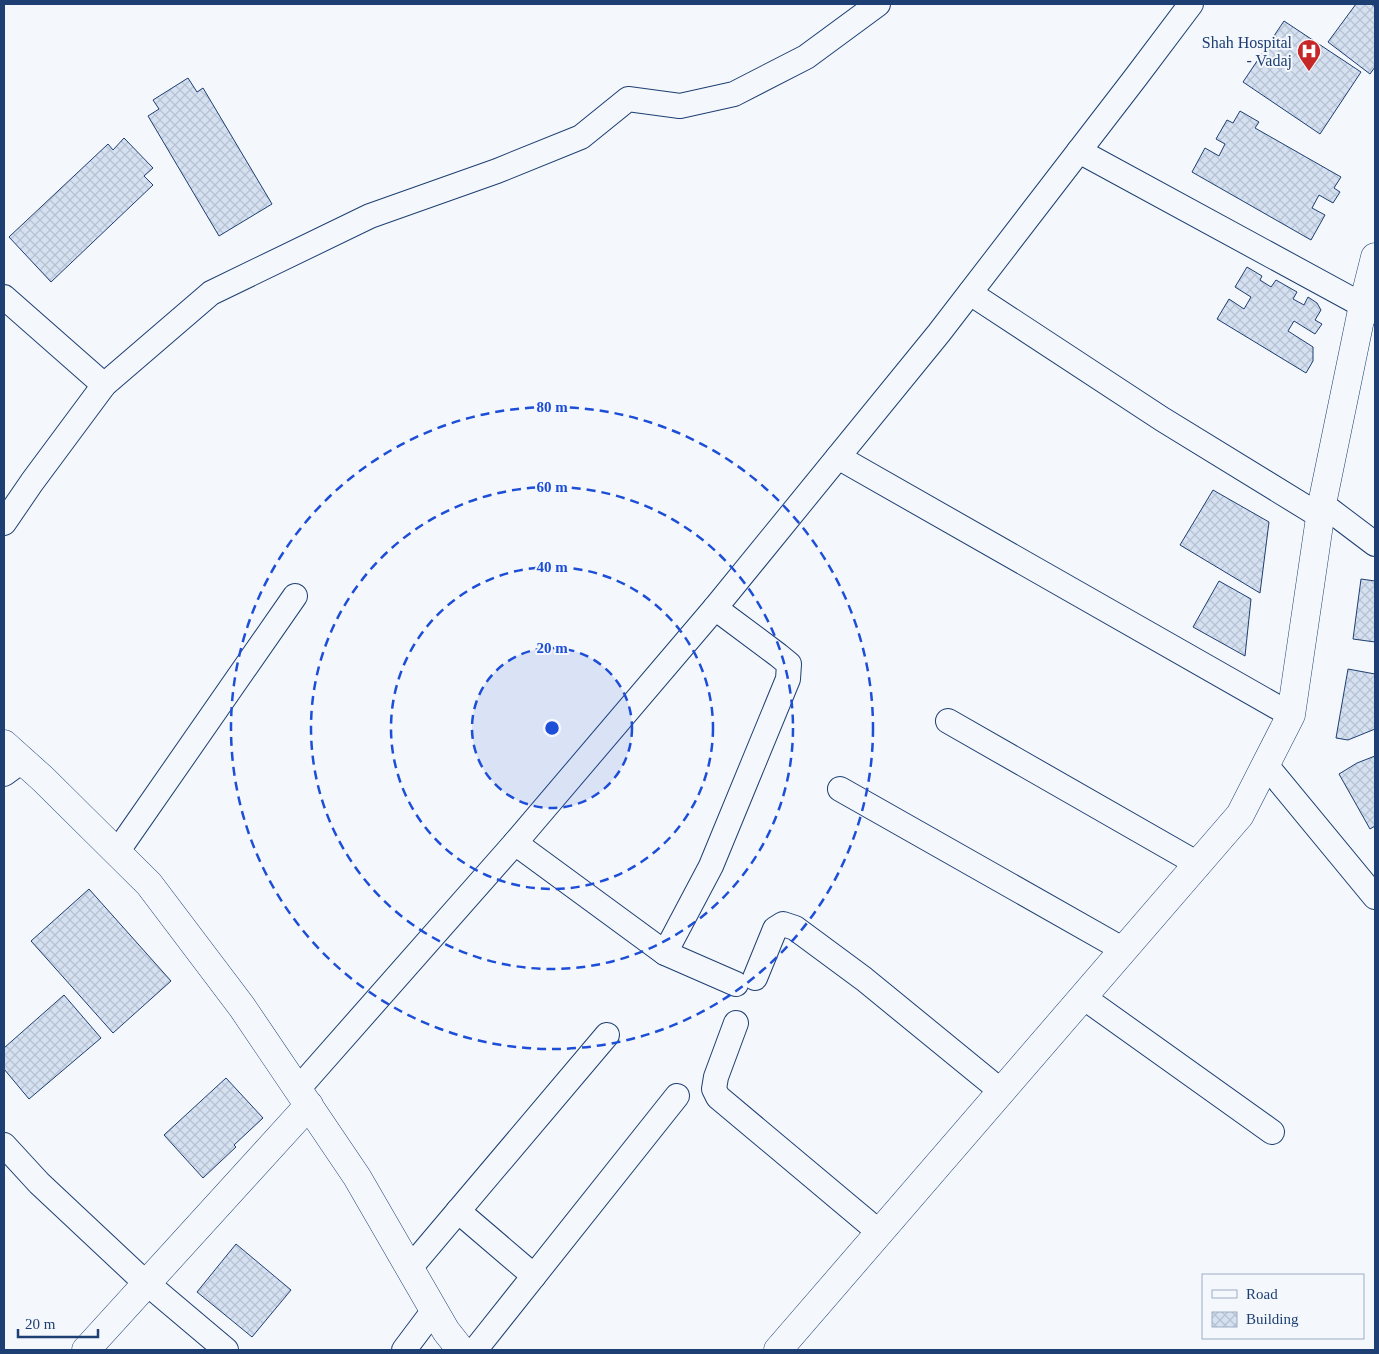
<svg xmlns="http://www.w3.org/2000/svg" width="1379" height="1354" font-family="'Times New Roman',serif">
<style>
.building{fill:url(#building-cross-hatch);stroke:#1d3f73}
.lines{fill:none;stroke-linecap:round;stroke-linejoin:round}
.minor-casing{stroke:#1d3f73;stroke-width:26}
.tertiary-casing{stroke:#1d3f73;stroke-width:29}
.secondary-casing{stroke:#1d3f73;stroke-width:29}
.minor{stroke:#f4f7fb;stroke-width:24}
.tertiary{stroke:#f4f7fb;stroke-width:28}
.secondary{stroke:#f4f7fb;stroke-width:28}
.ring{fill:none;stroke:#1d4ed8;stroke-width:2.5;stroke-dasharray:9 6}
.labels{text-anchor:middle;stroke-width:4;stroke-linejoin:round;paint-order:stroke}
.poi-label{font-size:16px;fill:#1d3f73;stroke:#f4f7fb;text-anchor:end}
.centre{fill:#1d4ed8;stroke:#f4f7fb;stroke-width:2.5}
.ring-label{font-size:15px;text-anchor:middle;font-weight:bold;fill:#1d4ed8;stroke:#f4f7fb;stroke-width:4;stroke-linejoin:round;paint-order:stroke}
</style>
<defs>
<pattern id="building-cross-hatch" width="8" height="8" patternUnits="userSpaceOnUse" patternTransform="scale(1.25)"><rect width="8" height="8" fill="#d5e0f0"/><path d="M0 0l8 8M0 8l8-8" fill="none" stroke="#b6c1d1"/></pattern>
</defs>
<rect width="100%" height="100%" fill="#f4f7fb"/>
<g class="building">
<polygon points="1356,4 1371,4 1375,7 1375,67 1370,74 1328,42"/>
<polygon points="1284,21 1361,72 1320,134 1243,82"/>
<polygon points="188,78 197,92 203,88 272,204 219,236 148,116 159,109 153,100"/>
<polygon points="1240,111 1259,122 1255,128 1341,177 1334,188 1340,192 1333,203 1319,195 1312,208 1325,215 1311,240 1192,172 1205,148 1219,156 1225,144 1216,139 1227,120 1233,123"/>
<polygon points="124,138 153,168 144,176 153,185 51,282 9,237 108,144 113,150"/>
<polygon points="1247,267 1262,276 1260,280 1271,287 1276,280 1297,292 1293,299 1304,305 1308,297 1317,303 1321,310 1315,320 1322,324 1315,334 1294,321 1288,331 1313,347 1313,361 1306,373 1217,319 1229,299 1244,309 1251,297 1235,287"/>
<polygon points="1213,490 1269,522 1260,593 1180,545"/>
<polygon points="1361,579 1375,581 1375,642 1353,639"/>
<polygon points="1219,581 1251,599 1245,656 1193,627"/>
<polygon points="1348,669 1375,674 1375,729 1348,740 1336,738"/>
<polygon points="1375,756 1375,826 1370,829 1339,774 1357,763"/>
<polygon points="89,889 171,981 113,1033 31,941"/>
<polygon points="64,995 101,1038 29,1099 4,1069 4,1048"/>
<polygon points="226,1078 263,1118 234,1145 236,1147 203,1178 164,1135"/>
<polygon points="236,1244 291,1290 252,1337 197,1292"/>
</g>
<g class="lines">
<g class="minor-casing">
<g id="minor">
<polyline points="1079,151 1375,312"/>
<polyline points="970,293 1162,419 1320,516"/>
<polyline points="4,297 104,385"/>
<polyline points="838,457 1291,715"/>
<polyline points="1322,504 1375,544"/>
<polyline points="4,523 32,482 104,385 211,293 370,216 497,171 581,137 628,99 680,106 734,94 806,57 878,4"/>
<polyline points="948,721 1198,864"/>
<polyline points="1266,765 1375,897"/>
<polyline points="4,774 22,761"/>
<polyline points="840,789 1124,950"/>
<polyline points="515,843 665,953 736,984"/>
<polyline points="117,852 295,596"/>
<polyline points="665,953 711,866 788,679 789,664 778,655 715,608"/>
<polyline points="755,978 775,929 783,924 795,928 864,979 1001,1091"/>
<polyline points="1083,997 1272,1132"/>
<polyline points="736,1023 716,1077 714,1089 718,1097 879,1232"/>
<polyline points="298,1089 515,843 715,608 939,333 1136,77 1191,4"/>
<polyline points="4,1145 39,1183 136,1274 226,1350"/>
<polyline points="458,1211 534,1276"/>
<polyline points="410,1268 607,1035"/>
<polyline points="404,1350 434,1310"/>
<polyline points="475,1350 677,1096"/>
</g>
</g>
<g class="tertiary-casing">
<g id="tertiary">
<polyline points="4,744 43,779 149,884 242,1007 357,1177 446,1331 461,1350"/>
<polyline points="86,1350 309,1105"/>
</g>
</g>
<g class="secondary-casing">
<polyline id="secondary" points="778,1350 1240,815 1291,715 1322,504 1363,305 1375,257"/>
</g>
<use href="#minor" class="minor"/>
<use href="#tertiary" class="tertiary"/>
<use href="#secondary" class="secondary"/>
</g>
<circle cx="552" cy="728" r="80" fill="#1d4ed8" fill-opacity=".12"/>
<g class="ring">
<circle cx="552" cy="728" r="80"/>
<circle cx="552" cy="728" r="161"/>
<circle cx="552" cy="728" r="241"/>
<circle cx="552" cy="728" r="321"/>
</g>
<defs>
<g id="hospital-pin" transform="scale(1.25)"><path d="M0 17L-7.5 6A9.5 9.5 0 1 1 7.5 6Z" fill="#c62828" stroke="#f4f7fb"/><path d="M-5-5h3v3.5h4V-5h3V5h-3V1.5h-4V5h-3Z" fill="#fff"/></g>
</defs>
<g fill-rule="evenodd">
<use href="#hospital-pin" x="1309" y="51"/>
</g>
<g class="labels">
<g class="poi-label">
<text x="1292" y="48">Shah Hospital<tspan x="1292" dy="18">- Vadaj</tspan></text>
</g>
</g>
<circle cx="552" cy="728" r="8" class="centre"/>
<g class="ring-label">
<text x="552" y="412">80 m</text>
<text x="552" y="492">60 m</text>
<text x="552" y="572">40 m</text>
<text x="552" y="653">20 m</text>
</g>
<rect width="1379" height="1354" fill="none" stroke="#1d3f73" stroke-width="10"/>
<rect x="1202" y="1274" width="162" height="65" fill="#f4f7fb" stroke="#9eadc5"/>
<rect x="1212" y="1290" width="25" height="8" fill="#f4f7fb" stroke="#9eadc5"/>
<text x="1246" y="1299" font-size="15" fill="#1d3f73">Road</text>
<rect x="1212" y="1312" width="25" height="15" fill="url(#building-cross-hatch)" stroke="#9eadc5"/>
<text x="1246" y="1324" font-size="15" fill="#1d3f73">Building</text>
<path d="M18 1329v8h80v-8" fill="none" stroke="#1d3f73" stroke-width="2.5"/>
<text x="25" y="1329" font-size="15" fill="#1d3f73" stroke="#f4f7fb" stroke-width="4" paint-order="stroke">20 m</text>
</svg>
